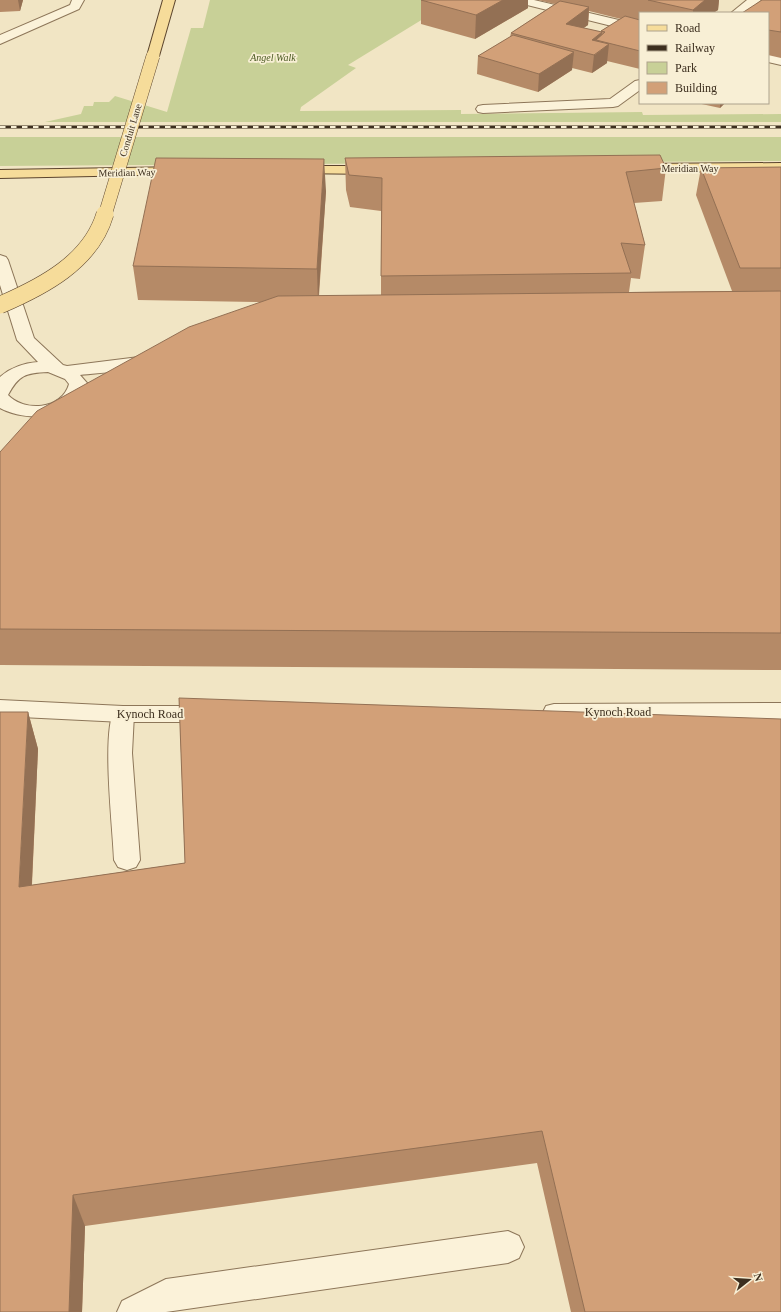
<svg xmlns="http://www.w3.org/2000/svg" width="781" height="1312" font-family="'Times New Roman',serif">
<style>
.green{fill:#c8d097}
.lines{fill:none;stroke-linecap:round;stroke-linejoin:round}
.lane-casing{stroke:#8d7659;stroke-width:2}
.street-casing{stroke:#8d7659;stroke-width:2}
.primary-casing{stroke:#5b442d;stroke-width:2}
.lane{fill:#fbf2d9;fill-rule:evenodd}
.street{fill:#fbf2d9;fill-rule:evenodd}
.primary{fill:#f6dc9a;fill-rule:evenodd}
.rail-casing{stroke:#3c2e1e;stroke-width:3}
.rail{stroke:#f8efd5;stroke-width:2;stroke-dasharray:5.5;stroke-linecap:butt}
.primary-bridge-far1-casing{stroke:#5b442d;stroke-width:14;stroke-linecap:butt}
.primary-bridge-casing{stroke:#5b442d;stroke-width:18;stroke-linecap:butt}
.primary-bridge-far1{stroke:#f6dc9a;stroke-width:13}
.primary-bridge{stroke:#f6dc9a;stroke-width:17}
.wall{fill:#b58a67;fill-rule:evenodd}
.shaded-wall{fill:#937054}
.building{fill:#d2a078;stroke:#937054}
.labels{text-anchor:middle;stroke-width:3.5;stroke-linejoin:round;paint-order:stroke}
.far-park-label{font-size:10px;font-style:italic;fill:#4b5a23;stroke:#f8efd5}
.far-street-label{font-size:10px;fill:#3c2e1e;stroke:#f8efd5}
.street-label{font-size:12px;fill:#3c2e1e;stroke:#f8efd5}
</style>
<rect width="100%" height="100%" fill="#f1e5c4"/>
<g class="green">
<polygon points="210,0 454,0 348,65 356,68 301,107 300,111 461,110 461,114 642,112 643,115 781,114 781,122 45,122 81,114 84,106 93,106 94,102 109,102 115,96 167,112 191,28 203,28"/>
<polygon points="0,137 781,137 781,161 0,166"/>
</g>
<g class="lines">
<g class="lane-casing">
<g id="lane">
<polygon points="72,0 84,0 79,9 0,44 0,35 70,5"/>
<polygon points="640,80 640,90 618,106 613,107 483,113 478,112 476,109 478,106 483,105 610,99 635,81"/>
<path d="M123,706L131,708L134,714L132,753L140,860L136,867L127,870L118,867L114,860C113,828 101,732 115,708Z"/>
<polygon points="508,1231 519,1236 524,1247 519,1258 508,1263 166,1312 117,1312 122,1301 166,1279"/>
</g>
</g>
<g class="street-casing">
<g id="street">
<polygon points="513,0 534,0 640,25 640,33 515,2"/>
<polygon points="747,0 761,0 745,13 731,13"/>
<polygon points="768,54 781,57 781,65 768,62"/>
<path d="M0,255L6,257L8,260L34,338L63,365L67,366L139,357L150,354L156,355L159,359C150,371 96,373 80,375L87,383C78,420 28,423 0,408V377C10,368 24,363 38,362L17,340L0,285ZM48,372L65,379L69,384C62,410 24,412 8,395C19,375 25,373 48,372Z"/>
<polygon points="0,700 123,706 210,706 218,708 221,714 218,720 210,722 123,722 0,716"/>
<polygon points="781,703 781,719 554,720 546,718 543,712 546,706 554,704"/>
</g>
</g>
<g class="primary-casing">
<g id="primary">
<polygon points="163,0 175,0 159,56 153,60 147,56"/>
<polygon points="781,163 781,171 636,172 631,171 629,168 631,165 636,164"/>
<polygon points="294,166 376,166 381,167 383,170 381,173 376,174 289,173 287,170 289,167"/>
<polygon points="182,167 187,168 189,171 187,174 0,178 0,170"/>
</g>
</g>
<use href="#lane" class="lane"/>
<use href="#street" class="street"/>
<use href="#primary" class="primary"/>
<g class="rail-casing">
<polyline id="rail" points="0,127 781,127"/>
</g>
<use href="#rail" class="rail"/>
<g class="primary-bridge-far1-casing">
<polyline id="primary-bridge-far1" points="105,215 153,56"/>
</g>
<g class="primary-bridge-casing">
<path id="primary-bridge" d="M0,305C42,287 91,262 105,214"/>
</g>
<use href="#primary-bridge-far1" class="primary-bridge-far1"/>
<use href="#primary-bridge" class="primary-bridge"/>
</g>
<g class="wall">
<polygon points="0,0 23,0 20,11 0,12"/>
<polygon points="421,0 528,0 528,8 475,39 421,24"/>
<path d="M538,0H719L718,10L713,13H640V69L607,61V63L592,73L572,68V70L538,92L477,74L478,56L510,37L511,33L555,4ZM589,11L621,19L601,31V32L583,28L588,25Z"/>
<polygon points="781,0 781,58 768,55 768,13"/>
<polygon points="697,103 725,103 720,108"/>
<polygon points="345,158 666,168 662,201 634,203 645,245 640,279 631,278 629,292 732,291 696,195 701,168 781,167 781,670 0,665 0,452 261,302 138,300 133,266 326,191 319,296 381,295 381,211 350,207 346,190"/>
<polygon points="179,698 781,1312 571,1312 537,1163 85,1226 82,1312 0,1312 28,712 38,749 32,885 185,863"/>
</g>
<g class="shaded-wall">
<polygon points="18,0 23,0 20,11"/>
<polygon points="503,0 528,0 528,8 475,39 476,15"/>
<polygon points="705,0 719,0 718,10 713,13 693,13 693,10"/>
<polygon points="589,7 588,25 564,42 566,24"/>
<polygon points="602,32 601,41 596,40 595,55 609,44 607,63 592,73 594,55 592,40"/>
<polygon points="574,52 572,70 538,92 539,74"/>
<polygon points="720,103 725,103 720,108"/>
<polygon points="324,159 326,191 318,303 317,269"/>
<polygon points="28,712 38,749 30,922 19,887"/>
<polygon points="73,1195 85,1226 82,1312 69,1312"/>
</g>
<g class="building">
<polygon points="421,0 503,0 476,15"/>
<polygon points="648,0 705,0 693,10"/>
<polygon points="762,0 781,0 781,32 768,30 768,13 742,13"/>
<polygon points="560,1 589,7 566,24 602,32 592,40 609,44 594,55 511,33"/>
<polygon points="625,16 640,20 640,51 596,40 605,32 601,31"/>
<polygon points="513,35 574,52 539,74 478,56"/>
<polygon points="660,155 666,168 626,172 645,245 621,243 631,273 381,276 382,178 349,175 345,158"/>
<polygon points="156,158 324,159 317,269 133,266"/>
<polygon points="781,167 781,268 740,268 701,168"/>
<polygon points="781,291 781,633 0,629 0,452 37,411 189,327 278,296"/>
<polygon points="179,698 781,719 781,1312 585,1312 542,1131 73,1195 69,1312 0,1312 0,712 28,712 19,887 185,863"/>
</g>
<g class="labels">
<g class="far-park-label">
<text x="273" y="61">Angel Walk</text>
</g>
<g class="far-street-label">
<text transform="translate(130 130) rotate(-73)" y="4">Conduit Lane</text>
<text x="690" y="172">Meridian Way</text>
<text transform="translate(127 172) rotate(-1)" y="4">Meridian Way</text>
</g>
<g class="street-label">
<text x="618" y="716">Kynoch Road</text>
<text x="150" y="718">Kynoch Road</text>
</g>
</g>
<rect x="639" y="12" width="130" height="92" fill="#f8efd5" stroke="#ada28c"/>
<rect x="647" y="25" width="20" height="6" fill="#f6dc9a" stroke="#ada28c"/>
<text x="675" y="32" font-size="12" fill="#3c2e1e">Road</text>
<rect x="647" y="45" width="20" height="6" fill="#3c2e1e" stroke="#ada28c"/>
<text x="675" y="52" font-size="12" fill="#3c2e1e">Railway</text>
<rect x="647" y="62" width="20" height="12" fill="#c8d097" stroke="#ada28c"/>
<text x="675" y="72" font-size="12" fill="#3c2e1e">Park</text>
<rect x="647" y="82" width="20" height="12" fill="#d2a078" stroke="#ada28c"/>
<text x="675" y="92" font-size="12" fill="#3c2e1e">Building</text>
<g transform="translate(749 1280) rotate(73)" stroke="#f8efd5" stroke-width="3" paint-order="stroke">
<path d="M0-3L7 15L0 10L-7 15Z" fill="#3c2e1e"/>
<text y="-6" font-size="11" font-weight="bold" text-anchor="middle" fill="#3c2e1e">N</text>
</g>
</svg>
